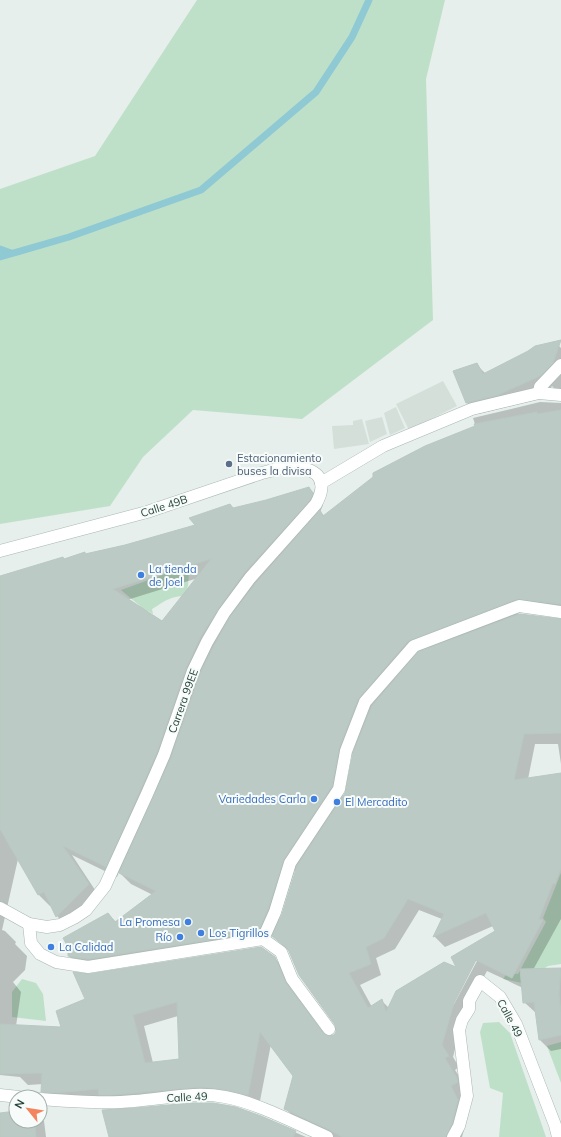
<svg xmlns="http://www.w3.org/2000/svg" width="561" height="1137" font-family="Mulish,sans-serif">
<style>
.built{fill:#d4dfda}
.green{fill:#bfe0c8}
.shadow{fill:#0003;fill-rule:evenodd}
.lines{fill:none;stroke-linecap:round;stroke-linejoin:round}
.stream{stroke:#8ec9d4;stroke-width:7}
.building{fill:#bbcac4;stroke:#b8c9c2;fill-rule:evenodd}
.pedestrian-casing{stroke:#a8b8b2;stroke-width:13}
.minor-casing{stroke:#a8b8b2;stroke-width:13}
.tertiary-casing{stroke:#a8b8b2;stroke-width:13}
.pedestrian{stroke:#fff;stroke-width:12}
.minor{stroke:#fff;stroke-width:12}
.tertiary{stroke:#fff;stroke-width:12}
.service-dot{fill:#5c6f8a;stroke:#f7fbf9;stroke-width:1.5}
.shop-dot{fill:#3f7fe0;stroke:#f7fbf9;stroke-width:1.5}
.labels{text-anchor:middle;stroke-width:4;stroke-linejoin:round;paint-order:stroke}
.service-label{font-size:11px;fill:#4e5e75;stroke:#f7fbf9;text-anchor:start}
.street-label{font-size:11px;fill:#24423a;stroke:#f7fbf9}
.shop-label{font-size:11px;fill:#366cbe;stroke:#f7fbf9;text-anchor:start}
</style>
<rect width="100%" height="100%" fill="#e6efeb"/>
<g class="built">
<polygon points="443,381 457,406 409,430 396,404"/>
<polygon points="396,407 405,428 390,435 384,413"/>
<polygon points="382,417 387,434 370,442 365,421"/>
<polygon points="362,419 369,444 334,449 332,426 353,425 353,421"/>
</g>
<g class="green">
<polygon points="197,0 445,0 426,79 433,320 302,419 193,410 143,457 110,506 0,524 0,189 95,156"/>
<path d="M185,567L189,570L188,586L185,595C180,597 177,596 172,598C165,600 159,605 152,609L153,614L148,611L144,616L142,614L140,606L121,590Z"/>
<polygon points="561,873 561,964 548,966 522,983 503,979 507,973 518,974 546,922 543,918"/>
<polygon points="22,979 36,983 43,994 46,1021 12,1017 12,992"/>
<polygon points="499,1022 510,1033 546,1137 499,1137 503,1093 490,1088 480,1032 483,1023"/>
<polygon points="561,1042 561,1083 547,1046"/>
</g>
<g class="shadow">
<polygon points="555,342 561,348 561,395 552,386 546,393 544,398 478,414 467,403 454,372 477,365 486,374"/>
<path d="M540,402L561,403V614L528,610L517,614L561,620V764L558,744H535L528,779L561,774V919L533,970L561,969V1049L551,1051L540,1040L536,1013L524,1002L523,988L487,971L464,1014L453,1057L459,1067L455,1070L468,1090L469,1112L462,1137H333L297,1120L286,1109L294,1075L271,1044L259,1106L238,1100L54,1102L42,1091L43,1084L28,1085L20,1077L0,1075V577L63,558L65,560L84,553L86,555L125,546L197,525L233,509L266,501L309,488L320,499L323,505L320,512L325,516L476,427L473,418ZM198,578L162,623L127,600ZM354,750H355L346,793L342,799L350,760ZM72,855L117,877L119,872L131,884L153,895L116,922L108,914L69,956L80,967L269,943L272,935L290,952L336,1024L337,1032L334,1036L327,1037L297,996L286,969L274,958L89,975L86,999L62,1028L16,1026L21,992L13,982L25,970L27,956L15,944L16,942L5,931L2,930L18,859L39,895L50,906L51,905L57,916L68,927L99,896ZM295,870H297L280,921L279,920ZM419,910L442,919L434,936L445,947L493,926L496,931L458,969L389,1008L382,1001L372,1007L360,985L381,975L376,958L395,949ZM474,961H477L452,1008L450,1007ZM178,1016L180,1059L153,1063L144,1026Z"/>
<polygon points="16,1112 16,1121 40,1121 40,1117 44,1121 46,1137 0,1137 0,1117"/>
<polygon points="248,1112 306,1137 110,1137"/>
</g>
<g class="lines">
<g class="stream">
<polyline points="0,249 11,253"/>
<polyline points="0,257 69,237 201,190 316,92 352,37 369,0"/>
</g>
</g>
<g class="building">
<polygon points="561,340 553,363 540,376 498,395 466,403 453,371 477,363 483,374 528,351 535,346"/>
<polygon points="561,410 561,604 517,599 408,641 358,699 339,748 332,786 284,859 268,909 258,932 88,959 68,956 68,947 63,938 108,913 115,922 156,891 119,873 171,758 200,674 214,646 230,617 256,583 320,510 323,516 373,477 373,473 425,446 475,426 474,424 537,412 537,414"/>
<path d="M309,487L313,494L310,500L244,573L218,609L200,638L186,668L157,752L106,867L63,846L89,884L56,917L44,892L38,895L0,829V576L63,557L64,559L85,552V554L125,545L195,525L189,518L230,504L233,508L266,500ZM211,559L162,621L113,589Z"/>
<path d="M520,614L561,619V733L524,734L514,780L561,773V868L555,884L553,883L539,919L543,920L512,978L476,960L454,1003L442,1045L449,1056L445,1058L457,1078L458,1082L451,1086L458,1100L452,1123L446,1137H342L330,1130L284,1109L293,1076L260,1032L248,1095L226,1090L202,1087L111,1095H99L98,1089L56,1093L41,1092L42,1073L0,1074V1024L61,1027L56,1011L85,999L73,972L89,974L261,947L275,957L286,983L323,1033L329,1036L334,1035L336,1032L335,1025L299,975L288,949L272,936L282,914L297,866L345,793L353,753L372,706L418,652ZM408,899L435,910H436V911L444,914L433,937L486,913L495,931L451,957L456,967L444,962L396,991L386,1012L382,999L368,1008L349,973L371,964L366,947L384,938ZM177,1002L179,1059L145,1063L133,1015Z"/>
<polygon points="561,968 559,994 561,1012 561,1035 539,1040 534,1002 523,1003 520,969"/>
<polygon points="191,1103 213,1103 236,1107 261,1116 296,1131 293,1137 109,1137 102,1110 135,1108"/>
<polygon points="16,1111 16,1121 35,1121 36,1137 0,1137 0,1113"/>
</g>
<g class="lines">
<g class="pedestrian-casing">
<polyline id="pedestrian" points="263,939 281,952 292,979 329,1029"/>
</g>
<g class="minor-casing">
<g id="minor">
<polyline points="539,393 540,387 561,365"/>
<polyline points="321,483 383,446 472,409 539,393 561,395"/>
<polyline points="29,924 31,943 40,954 56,962 88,967 263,939 275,912 290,863 339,789 346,751 365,702 414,646 519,606 561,612"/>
</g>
</g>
<g class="tertiary-casing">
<g id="tertiary">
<path d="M0,551L147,512L262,473C271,471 279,468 287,467C298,466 319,469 321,483C323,490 319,498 316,504L250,578L224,613L207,642L193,671L164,755L147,794L110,875L105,886L86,910L74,918L60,925L47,927L29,924L0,908"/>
<polyline points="0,1095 19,1097"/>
<path d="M40,1099C70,1101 104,1104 134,1101C164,1099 195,1091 225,1097C258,1103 295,1123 327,1137"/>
<polyline points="453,1137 459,1126 467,1096 459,1030 462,1020 469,1009 469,1001 480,981 500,997 516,1024 555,1125 558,1137"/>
</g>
</g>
<use href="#pedestrian" class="pedestrian"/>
<use href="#minor" class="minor"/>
<use href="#tertiary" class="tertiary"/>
</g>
<circle class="service-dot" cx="229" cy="464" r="4"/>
<g class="shop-dot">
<circle cx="141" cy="575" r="4"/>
<circle cx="314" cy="799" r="4"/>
<circle cx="337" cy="802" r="4"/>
<circle cx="188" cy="922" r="4"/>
<circle cx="201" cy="933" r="4"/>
<circle cx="180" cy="937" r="4"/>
<circle cx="51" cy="947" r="4"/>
</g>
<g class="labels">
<g class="service-label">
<text x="237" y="462">Estacionamiento<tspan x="237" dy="13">buses la divisa</tspan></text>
</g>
<g class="street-label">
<text transform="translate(164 506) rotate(-18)" y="4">Calle 49B</text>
<text transform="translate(183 701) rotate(-70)" y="4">Carrera 99EE</text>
<text transform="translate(510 1018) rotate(62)" y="4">Calle 49</text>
<text transform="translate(187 1097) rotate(-3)" y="4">Calle 49</text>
</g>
<g class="shop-label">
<text x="149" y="573">La tienda<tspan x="149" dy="13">de Joel</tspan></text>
<text x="306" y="803" text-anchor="end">Variedades Carla</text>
<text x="345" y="806">El Mercadito</text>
<text x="180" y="926" text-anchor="end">La Promesa</text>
<text x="209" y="937">Los Tigrillos</text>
<text x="172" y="941" text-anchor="end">Río</text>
<text x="59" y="951">La Calidad</text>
</g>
</g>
<g transform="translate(28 1109) rotate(300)"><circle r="19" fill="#f7fbf9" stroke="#a3b1ad"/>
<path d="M0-3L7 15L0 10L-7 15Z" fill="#f4845f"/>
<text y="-6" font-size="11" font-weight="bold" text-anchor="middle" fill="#24423a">N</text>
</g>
</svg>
